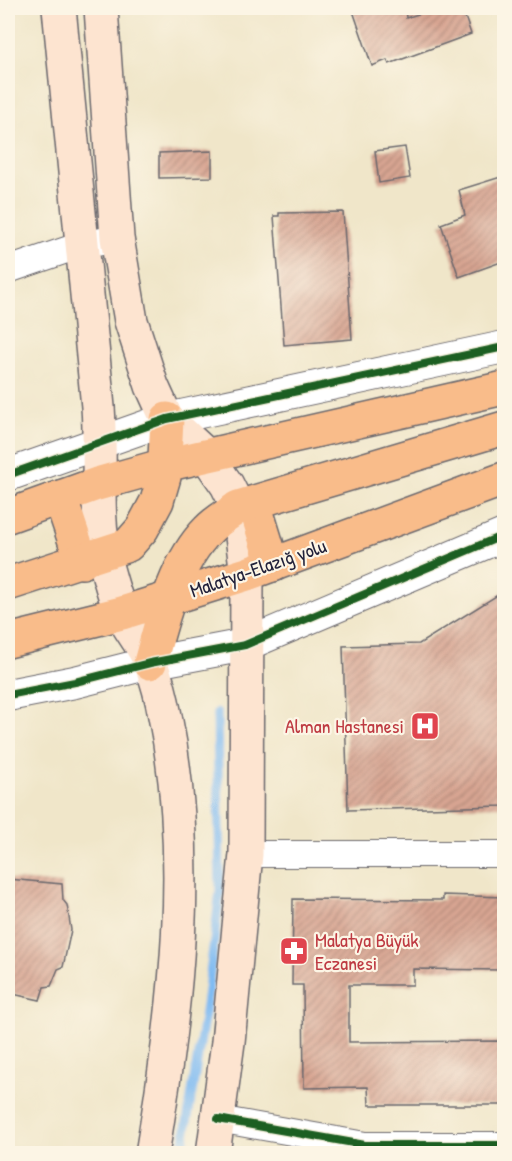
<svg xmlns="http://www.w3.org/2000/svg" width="512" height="1161" font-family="'Patrick Hand',sans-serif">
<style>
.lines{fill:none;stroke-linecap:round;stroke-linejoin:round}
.stream{stroke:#80bbf2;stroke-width:9}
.building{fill:url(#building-hatch)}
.minor-casing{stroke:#6a676d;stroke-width:28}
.tertiary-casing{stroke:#6a676d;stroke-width:34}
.secondary-casing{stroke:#6a676d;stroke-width:36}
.trunk-casing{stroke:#6a676d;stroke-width:36}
.minor{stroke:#fff;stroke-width:26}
.tertiary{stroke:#fff;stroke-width:32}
.secondary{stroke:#fde4d0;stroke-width:33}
.trunk{stroke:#f9bc8a;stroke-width:33}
.cycleway-casing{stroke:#fcf5e5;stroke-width:11}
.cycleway{stroke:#1b5e20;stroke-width:8}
.labels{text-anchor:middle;stroke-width:4.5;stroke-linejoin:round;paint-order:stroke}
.street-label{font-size:20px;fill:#22223b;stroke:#fcf5e5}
.health-label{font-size:20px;fill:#be3a42;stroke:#fcf5e5;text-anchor:end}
</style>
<defs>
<pattern id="building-hatch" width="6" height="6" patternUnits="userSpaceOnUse" patternTransform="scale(1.5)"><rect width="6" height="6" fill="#d8a592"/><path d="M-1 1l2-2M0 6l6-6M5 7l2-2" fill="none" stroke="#af8678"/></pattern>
</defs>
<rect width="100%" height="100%" fill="#fcf5e5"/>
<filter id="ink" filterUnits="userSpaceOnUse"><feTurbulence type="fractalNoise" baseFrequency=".0167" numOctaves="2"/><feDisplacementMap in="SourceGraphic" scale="12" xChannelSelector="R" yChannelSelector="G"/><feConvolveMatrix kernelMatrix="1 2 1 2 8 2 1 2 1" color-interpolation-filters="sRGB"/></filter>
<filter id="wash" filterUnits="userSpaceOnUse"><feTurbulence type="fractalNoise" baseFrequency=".008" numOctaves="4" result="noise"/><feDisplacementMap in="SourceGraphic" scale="24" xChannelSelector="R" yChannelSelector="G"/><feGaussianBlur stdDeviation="1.35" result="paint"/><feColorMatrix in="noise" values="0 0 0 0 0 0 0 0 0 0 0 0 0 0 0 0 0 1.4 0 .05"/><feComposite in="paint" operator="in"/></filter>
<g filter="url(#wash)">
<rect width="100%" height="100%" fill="#f0e6c9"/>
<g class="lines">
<polyline class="stream" points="182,1154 206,1006 220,891 217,713"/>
</g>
<g id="blocks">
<g class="building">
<polygon points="352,8 405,8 406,18 436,8 462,8 471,34 389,64 387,60 372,66"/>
<polygon points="405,147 410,178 379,183 375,151"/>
<polygon points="212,151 212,177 159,178 159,153"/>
<polygon points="504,176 504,261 459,277 441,224 465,215 459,190"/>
<polygon points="343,212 352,339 284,345 274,216 279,216 279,213"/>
<polygon points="504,591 504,806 348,810 343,646 419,644"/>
<polygon points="8,879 62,884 63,900 67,905 71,930 63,967 58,969 51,986 44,987 40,1000 8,993"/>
<polygon points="443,895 504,897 504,970 413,969 413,985 349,985 349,1042 504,1041 504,1105 369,1105 368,1087 304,1088 303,985 292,985 293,899 443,900"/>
</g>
</g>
</g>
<g filter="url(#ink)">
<use href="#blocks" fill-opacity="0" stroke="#6a676d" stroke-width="1.5"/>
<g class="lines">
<g class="minor-casing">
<g id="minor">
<polyline points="8,270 81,245 117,238"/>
<polyline points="246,854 504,854"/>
<polyline points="218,1119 365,1145 504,1145"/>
</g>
</g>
<g class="tertiary-casing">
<g id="tertiary">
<polyline points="8,475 167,419 504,347"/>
<polyline points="8,695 75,682 150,663 245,645 504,535"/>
</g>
</g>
<g class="secondary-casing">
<g id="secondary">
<path d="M59,8L98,407C102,460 94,512 106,565C110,580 115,598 121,612C129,630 144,645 151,664C157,680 162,699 165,716C194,859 176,1011 152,1154"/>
<polyline points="101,8 117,238 131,321 152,386 167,419 206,455 227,485 238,507 247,574 246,854 228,1042 213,1154"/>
</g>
</g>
<g class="trunk-casing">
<g id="trunk">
<polyline points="60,497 82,562"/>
<polyline points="254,503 273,565"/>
<polyline points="8,516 97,484 165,465 504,388"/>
<polyline points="8,584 128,545 142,529 157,501 164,477 167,419"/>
<polyline points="8,641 122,613 247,574 504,479"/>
<path d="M150,663C162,619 175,563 208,530C216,521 228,515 238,507L504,428"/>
</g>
</g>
<use href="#minor" class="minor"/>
<use href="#tertiary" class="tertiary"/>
<use href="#secondary" class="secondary"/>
<use href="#trunk" class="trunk"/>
<g class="cycleway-casing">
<g id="cycleway">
<polyline points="8,475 167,419 504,347"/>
<polyline points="8,695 75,682 150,663 245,645 504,535"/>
<polyline points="218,1119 365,1145 504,1145"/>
</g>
</g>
<use href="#cycleway" class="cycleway"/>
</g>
</g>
<defs>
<g id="hospital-square" transform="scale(1.5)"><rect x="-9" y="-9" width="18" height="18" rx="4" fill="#e0444e" stroke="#fcf5e5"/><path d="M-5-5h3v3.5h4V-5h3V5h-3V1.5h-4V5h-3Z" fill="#fff"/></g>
<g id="pharmacy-square" transform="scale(1.5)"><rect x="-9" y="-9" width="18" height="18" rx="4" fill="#e0444e" stroke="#fcf5e5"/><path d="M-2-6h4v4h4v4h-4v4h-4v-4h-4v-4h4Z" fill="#fff"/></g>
</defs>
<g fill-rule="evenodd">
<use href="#hospital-square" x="425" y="726"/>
<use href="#pharmacy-square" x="294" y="951"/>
</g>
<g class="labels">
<g class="street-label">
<text transform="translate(258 568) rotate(-19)" y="7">Malatya-Elazığ yolu</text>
</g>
<g class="health-label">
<text x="404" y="733">Alman Hastanesi</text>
<text x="315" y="947" text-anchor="start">Malatya Büyük<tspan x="315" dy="23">Eczanesi</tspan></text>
</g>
</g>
<rect width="512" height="1161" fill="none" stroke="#fcf5e5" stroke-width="30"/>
</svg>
